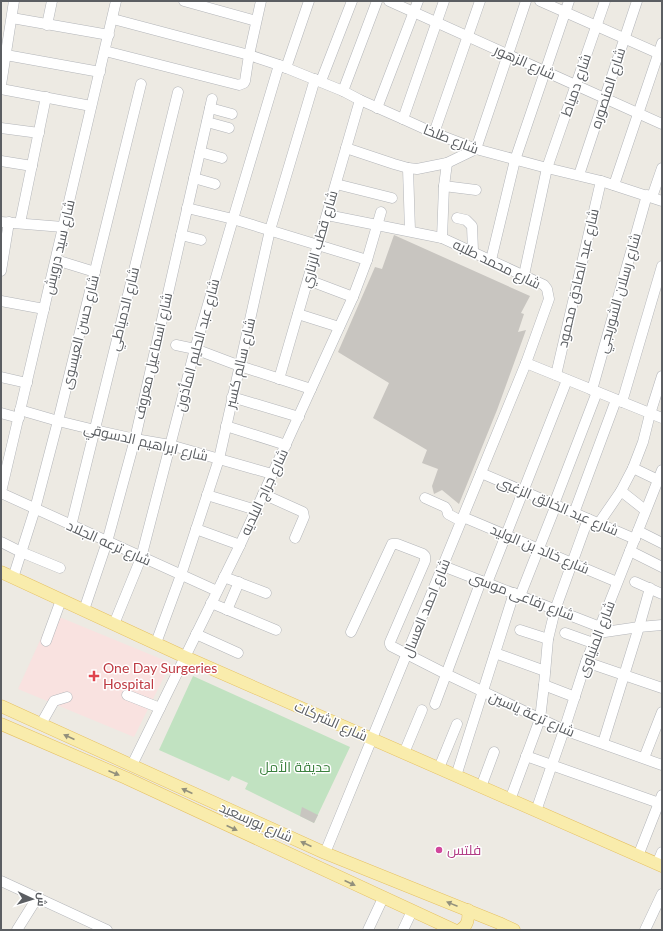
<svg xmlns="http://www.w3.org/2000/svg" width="663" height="931" font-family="Lato,Cairo,sans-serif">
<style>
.medical{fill:#f9e2e0}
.green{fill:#c1e2c1}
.building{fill:#c8c5c0}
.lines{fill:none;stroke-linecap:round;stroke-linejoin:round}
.minor-casing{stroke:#b3b5b9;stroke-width:11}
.major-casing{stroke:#e6c162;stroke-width:13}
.minor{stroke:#fff;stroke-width:10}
.major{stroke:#f9ecac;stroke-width:12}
.oneway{fill:#92907c}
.health-dot{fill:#e0444e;stroke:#fff;stroke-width:1.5}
.hotel-dot{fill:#d1479c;stroke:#fff;stroke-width:1.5}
.labels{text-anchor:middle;stroke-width:3;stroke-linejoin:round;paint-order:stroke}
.street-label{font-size:14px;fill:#5b5e62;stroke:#fff}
.health-label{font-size:14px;fill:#be3a42;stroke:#fff;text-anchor:start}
.park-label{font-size:14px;fill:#3b813e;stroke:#fff}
.hotel-label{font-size:14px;fill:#b23c85;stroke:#fff;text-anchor:start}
</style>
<rect width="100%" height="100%" fill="#edeae3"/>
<polygon class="medical" points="52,614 171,663 134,737 18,689"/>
<polygon class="green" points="193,676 350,747 314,823 245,789 248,783 232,776 229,781 159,750"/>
<g class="building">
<polygon points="394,235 530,296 521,313 524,314 518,332 526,330 497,410 459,504 442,490 434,494 432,486 438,469 422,463 427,450 373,418 389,383 338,352 375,267 382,269"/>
<polygon points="302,807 318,815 314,823 300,816"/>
</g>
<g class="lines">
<g class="minor-casing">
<g id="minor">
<polyline points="184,1 256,21"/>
<polyline points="389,1 662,124"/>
<polyline points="540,1 662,55"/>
<polyline points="12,18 109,35"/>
<polyline points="113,19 249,55 279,65 343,91 360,100 403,119 434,133 476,149 547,168 601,181 662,201"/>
<polyline points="47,25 52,1"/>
<polyline points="105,51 239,85 244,83 245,81 249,55 261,1"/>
<polyline points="6,55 100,72"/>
<polyline points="286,68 309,1"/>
<polyline points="321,81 352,1"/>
<polyline points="1,85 14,1"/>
<polyline points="1,89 91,106"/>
<polyline points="343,91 377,1"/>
<polyline points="210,108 232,114"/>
<polyline points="377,108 418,1"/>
<polyline points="403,119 444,1"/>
<polyline points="207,122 229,128"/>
<polyline points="1,128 39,133"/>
<polyline points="434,133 480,1"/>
<polyline points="346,148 394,164 408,168 417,169 447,163 476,149 526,1"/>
<polyline points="200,152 222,158"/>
<polyline points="1,161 32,166"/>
<polyline points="408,168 410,231"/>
<polyline points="579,175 637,1"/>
<polyline points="194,178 215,184"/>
<polyline points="336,184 392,198"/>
<polyline points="614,185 662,43"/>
<polyline points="444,186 476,190"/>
<polyline points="652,197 662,168"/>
<polyline points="187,208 233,219 367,260"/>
<polyline points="457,218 466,220 472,226 473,251"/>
<polyline points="1,222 63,227"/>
<polyline points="20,223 46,97"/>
<polyline points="181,235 201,240"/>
<polyline points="442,238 444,186 447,163"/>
<polyline points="56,260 95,272"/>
<polyline points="491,260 515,160 569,1"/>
<polyline points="1,271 9,222"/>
<polyline points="524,275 547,168 605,1"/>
<polyline points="308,280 353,297"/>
<polyline points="1,301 44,309"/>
<polyline points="298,314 339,327"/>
<polyline points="176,345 195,349 240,366 311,389"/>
<polyline points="526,363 662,418"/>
<polyline points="556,375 601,181"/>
<polyline points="1,377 27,383"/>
<polyline points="279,379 360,100"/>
<polyline points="592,390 647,195"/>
<polyline points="232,397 299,417"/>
<polyline points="622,402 662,266"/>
<polyline points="20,410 58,421 95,430 135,439 170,445 272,474"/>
<polyline points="1,413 19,418"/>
<polyline points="226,426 286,445"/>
<polyline points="633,468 658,480"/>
<polyline points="481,473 635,539"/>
<polyline points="621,491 645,510"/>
<polyline points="1,492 116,1"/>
<polyline points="1,493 217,591"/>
<polyline points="263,494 303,512 304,517 295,538"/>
<polyline points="207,495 256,510"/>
<polyline points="425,498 445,507 447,510 448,514 461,521"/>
<polyline points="554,504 597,392"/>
<polyline points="574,513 616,400"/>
<polyline points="463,517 617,582"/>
<polyline points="599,523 621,491 633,468 643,442 650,414 662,376"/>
<polyline points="71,526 178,92"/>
<polyline points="196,529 240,545"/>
<polyline points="638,531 662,543"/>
<polyline points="1,542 21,552 60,568"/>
<polyline points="630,551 662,567"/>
<polyline points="443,566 600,627"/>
<polyline points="224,577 266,593"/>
<polyline points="13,578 35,509 58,421 141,84"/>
<polyline points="635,582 662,594"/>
<polyline points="487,583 567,380"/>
<polyline points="520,596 556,505"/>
<polyline points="211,603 276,630"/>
<polyline points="84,610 107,542 135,439 212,99"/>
<polyline points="227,610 239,582"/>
<polyline points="114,624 141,558 195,349 233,219 279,65"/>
<polyline points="520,630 548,639"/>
<polyline points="351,632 392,544 397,544 423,554 425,556 425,561 390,642 390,644 391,646 446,674 564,730 662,765"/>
<polyline points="565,633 593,643"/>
<polyline points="598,633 639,627 662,625"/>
<polyline points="196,634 238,653"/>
<polyline points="46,641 61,600"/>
<polyline points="156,643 181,575 219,459 270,230 315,79"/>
<polyline points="495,653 545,671"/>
<polyline points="586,662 662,688"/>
<polyline points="544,685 575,697"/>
<polyline points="127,695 160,708"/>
<polyline points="435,704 481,581"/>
<polyline points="41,724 54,701 67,697"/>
<polyline points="603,743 639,627 650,588"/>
<polyline points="404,753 422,710"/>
<polyline points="526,756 659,803"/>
<polyline points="644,758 662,712"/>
<polyline points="132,765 240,545 311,389 353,297 367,260 381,212"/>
<polyline points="439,768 457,724"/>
<polyline points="456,776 514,593"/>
<polyline points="481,787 494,752"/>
<polyline points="510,800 540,719 544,685 548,639 555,610 588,519"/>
<polyline points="536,811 564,730 586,662 662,470"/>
<polyline points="325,853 526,363 549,299 547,289 544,285 442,238 327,215"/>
<polyline points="638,856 662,795"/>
<polyline points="657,864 662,852"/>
<polyline points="1,881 107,930"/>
<polyline points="17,930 37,898"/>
<polyline points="368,930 383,898"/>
<polyline points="403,930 412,911"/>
<polyline points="645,930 662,894"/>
</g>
</g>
<g class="major-casing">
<g id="major">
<polyline points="1,572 185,657 662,866"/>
<polyline points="1,706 325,853 499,923 514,930"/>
<polyline points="1,724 126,778 454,930"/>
<path d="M460,930C468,926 469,919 468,910"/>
</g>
</g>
<use href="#minor" class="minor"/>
<use href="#major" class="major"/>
</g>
<defs><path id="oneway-solid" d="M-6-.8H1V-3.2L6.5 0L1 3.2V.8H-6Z"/></defs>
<g class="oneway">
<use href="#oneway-solid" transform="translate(69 737) rotate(-156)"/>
<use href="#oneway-solid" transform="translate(114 773) rotate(23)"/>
<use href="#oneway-solid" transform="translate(187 791) rotate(-155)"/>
<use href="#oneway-solid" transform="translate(232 828) rotate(25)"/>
<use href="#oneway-solid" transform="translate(306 844) rotate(-156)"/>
<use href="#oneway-solid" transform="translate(350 883) rotate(25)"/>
<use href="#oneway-solid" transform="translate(452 904) rotate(-158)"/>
</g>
<path class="health-dot" d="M92 670h4v4h4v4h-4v4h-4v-4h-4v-4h4z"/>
<circle class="hotel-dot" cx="439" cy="850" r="4"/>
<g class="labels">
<g class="street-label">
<text transform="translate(525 62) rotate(24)" y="5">شارع الزهور</text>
<text transform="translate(576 85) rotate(-71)" y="5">شارع دمياط</text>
<text transform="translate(608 88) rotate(-72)" y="5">شارع المنصوره</text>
<text transform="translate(451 139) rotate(21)" y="5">شارع طلخا</text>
<text transform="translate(319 239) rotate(-74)" y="5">شارع قطب الزناري</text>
<text transform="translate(59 247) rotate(-77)" y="5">شارع سيد درويش</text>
<text transform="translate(497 264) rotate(26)" y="5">شارع محمد طلبه</text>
<text transform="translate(578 278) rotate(-77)" y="5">شارع عبد الصادق محمود</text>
<text transform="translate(619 293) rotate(-74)" y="5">شارع رسلان الشوربجي</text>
<text transform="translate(124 309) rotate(-76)" y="5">شارع الدمياطي</text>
<text transform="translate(80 332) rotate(-76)" y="5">شارع حسن العيسوى</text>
<text transform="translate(197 345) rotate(-75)" y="5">شارع عبد الحليم المأذون</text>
<text transform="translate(153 356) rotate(-77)" y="5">شارع اسماعيل معروف</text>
<text transform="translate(240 363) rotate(-77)" y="5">شارع سالم كسبر</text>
<text transform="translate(146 442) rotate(13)" y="5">شارع ابراهيم الدسوقي</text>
<text transform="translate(264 492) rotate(-65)" y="5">شارع جراج البلديه</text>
<text transform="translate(558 506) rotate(23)" y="5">شارع عبد الخالق الزغبى</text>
<text transform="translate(109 543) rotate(24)" y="5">شارع ترعه الجلاد</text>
<text transform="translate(540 549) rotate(23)" y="5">شارع خالد بن الوليد</text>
<text transform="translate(522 596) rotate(21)" y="5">شارع رفاعى موسى</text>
<text transform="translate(426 608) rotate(-68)" y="5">شارع احمد العسال</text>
<text transform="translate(596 639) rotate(-69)" y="5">شارع المنياوى</text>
<text transform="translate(532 714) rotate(24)" y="5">شارع ترعة ياسين</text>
<text transform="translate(331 721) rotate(24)" y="5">شارع الشركات</text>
<text transform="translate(256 822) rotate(24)" y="5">شارع بورسعيد</text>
</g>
<g class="health-label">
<text x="103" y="673">One Day Surgeries<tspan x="103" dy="16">Hospital</tspan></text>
</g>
<g class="park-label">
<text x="295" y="772">حديقة الأمل</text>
</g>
<g class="hotel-label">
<text x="447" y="855">فلتس</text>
</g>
</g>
<rect width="663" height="931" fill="none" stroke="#5b5e62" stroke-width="4"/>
<g transform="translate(32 899) rotate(94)" stroke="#ffffff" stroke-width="3" paint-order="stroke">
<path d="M0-3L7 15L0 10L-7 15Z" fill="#5b5e62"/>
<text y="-6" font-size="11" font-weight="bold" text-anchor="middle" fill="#5b5e62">ش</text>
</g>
</svg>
